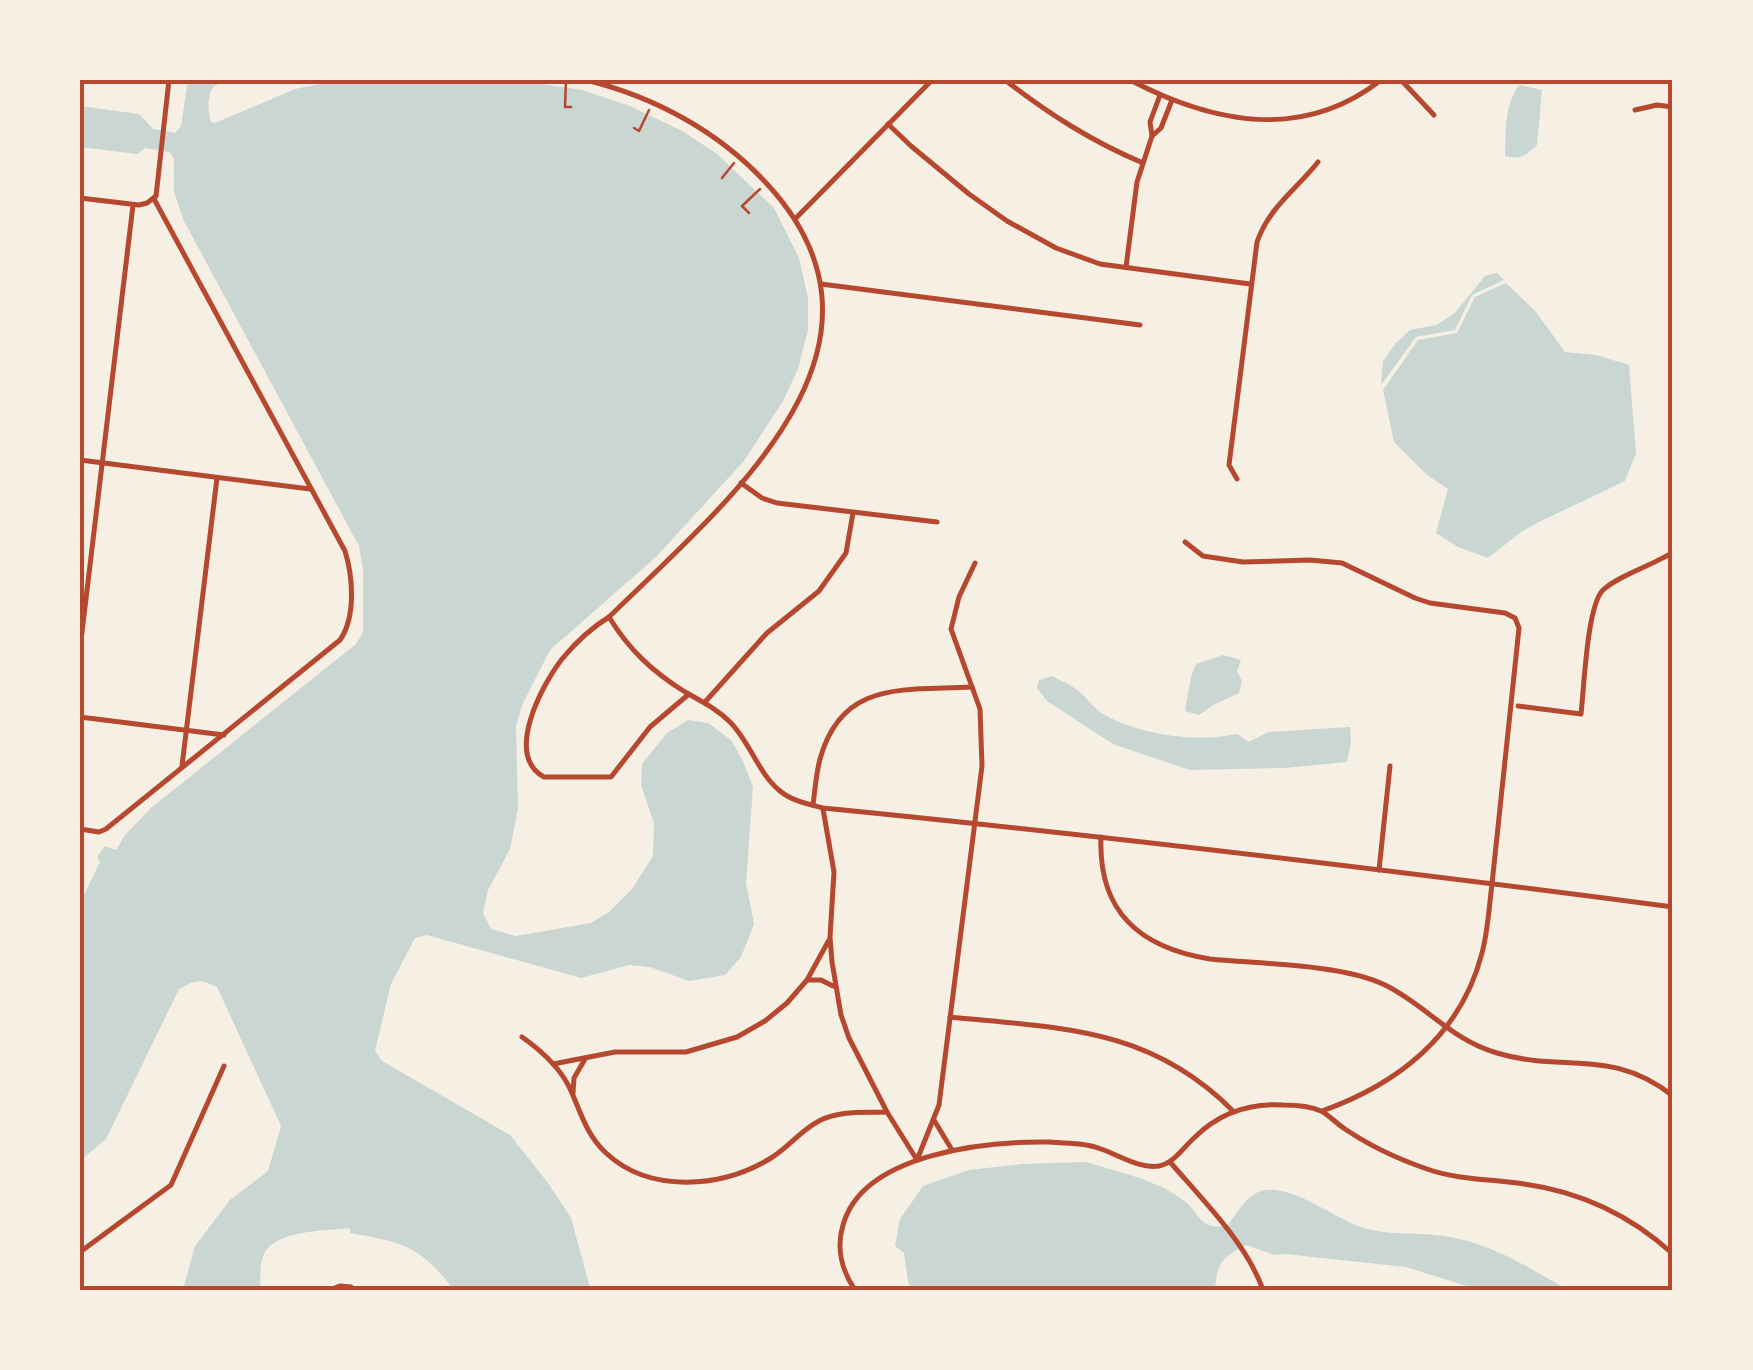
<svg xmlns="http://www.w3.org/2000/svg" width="1753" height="1370" font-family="Commissioner,sans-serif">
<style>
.water{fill:#c9d6d2}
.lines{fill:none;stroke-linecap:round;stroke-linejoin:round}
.path{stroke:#b5482f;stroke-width:2.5}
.minor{stroke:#b5482f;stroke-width:5}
.tertiary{stroke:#b5482f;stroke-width:5}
.neatline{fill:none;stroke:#b5482f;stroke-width:4}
</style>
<rect width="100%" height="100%" fill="#f6efe4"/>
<g class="water">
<path d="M188,80H229C224,82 219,83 215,86C206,93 208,113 211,122L215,123L295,89L341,80H515L582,90L630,106L682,131L716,153L774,208L799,258L808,298V330L798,369L783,401L744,461L656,557L550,650L522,705L516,727L518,808L510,849L488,890L483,913L491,929L516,936L591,923L609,912L632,889L653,856L654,823L641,785L642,764L667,733L688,720L708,723L731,740L743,761L753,787L746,883L754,924L741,957L725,975L689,981L650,967L629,965L581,978L427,935L415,938L391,984L375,1051L382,1061L510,1135L548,1183L571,1218L590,1287L588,1290H447L450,1285C418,1244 399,1242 350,1233V1228C324,1231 271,1230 263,1257C259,1267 261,1280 260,1290H183L195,1246L230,1200L268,1171L281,1126L217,987C199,978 196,980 179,989L106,1139L80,1161V903L100,862L97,857L105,846L116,850L125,835L151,808L356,644L363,632V570L359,546L184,221L174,192V159L170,152L145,148L137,154L80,147V106L139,114L153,129L175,133L181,126Z"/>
<path d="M1519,85L1542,90L1537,145C1527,155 1520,160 1505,156C1506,130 1504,107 1519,85Z"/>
<polygon points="1497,273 1504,280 1472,295 1455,330 1416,337 1381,385 1383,361 1396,343 1410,330 1436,325 1454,314 1485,276"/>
<polygon points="1506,283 1536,312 1565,352 1596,355 1629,365 1636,453 1625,481 1539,522 1521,532 1488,558 1458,547 1436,533 1448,489 1427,475 1394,442 1383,390 1418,340 1457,333 1475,297"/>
<polygon points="1223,655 1241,660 1237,671 1242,681 1239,693 1213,705 1199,715 1185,711 1191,677 1196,664"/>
<path d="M1052,676C1061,681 1072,685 1080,692C1087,699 1094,708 1103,714C1141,735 1194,743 1237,734L1249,742L1268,732L1350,727L1351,741L1347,762L1285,768L1190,770L1113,744L1047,701L1037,688L1039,680Z"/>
<path d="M1086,1162C1118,1172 1155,1179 1183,1200C1201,1213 1198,1230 1227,1226C1238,1213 1247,1193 1265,1190C1294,1186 1332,1216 1358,1226C1388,1237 1419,1231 1449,1237C1493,1244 1531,1269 1568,1290H1480L1406,1267L1285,1254L1274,1255L1247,1245C1223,1256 1217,1262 1215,1290H912L908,1282L904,1253L895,1246L900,1219L923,1186L969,1170L1022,1164Z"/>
</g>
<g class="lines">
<g class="path">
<polyline points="566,81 565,107 571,107"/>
<polyline points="634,128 639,131 649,110"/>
<polyline points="722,178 734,163"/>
<polyline points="749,213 742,206 760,189"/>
</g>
<g class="minor">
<path d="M1005,80C1049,114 1091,141 1143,163"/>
<polyline points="1401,80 1434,115"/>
<polyline points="1160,95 1150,122 1152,136 1161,128 1172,100"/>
<polyline points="1635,110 1657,105 1673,107"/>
<polyline points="888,124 911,146 969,194 1007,221 1056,248 1100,264 1250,284"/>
<polyline points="796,218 932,80"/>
<polyline points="1126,267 1137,182 1152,136"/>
<polyline points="821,284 1140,325"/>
<polyline points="80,460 310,489"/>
<path d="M1237,479L1229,465L1257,242C1270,206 1295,191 1318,162"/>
<polyline points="741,483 762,498 777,503 937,522"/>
<polyline points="1185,542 1203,556 1243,562 1310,560 1342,563 1415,598 1430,603 1505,613 1515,618 1519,628 1492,884"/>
<path d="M609,617C591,628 576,642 562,659C542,685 504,755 544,777H611L650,727L689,694"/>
<polyline points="80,649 133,205"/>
<polyline points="705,702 767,633 819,591 846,553 853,513"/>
<path d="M1518,706L1581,714C1584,689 1587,605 1603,590C1619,575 1654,565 1673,552"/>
<polyline points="80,717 224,735"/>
<polyline points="182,766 217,478"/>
<path d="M813,805C815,790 816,774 820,759C842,679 905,691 972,687"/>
<polyline points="823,809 834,872 830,937 832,962 841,1015 849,1038 887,1112 917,1160"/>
<path d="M80,829L99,832L106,829L340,640C356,617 353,577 345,551L154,199"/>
<path d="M1101,837C1098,912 1140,948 1210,959C1259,964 1343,964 1385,985C1426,1005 1451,1040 1497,1053C1563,1073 1611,1047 1673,1096"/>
<polyline points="1379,870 1390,766"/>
<polyline points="807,980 821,980 833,986"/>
<path d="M950,1017C1060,1028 1150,1027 1233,1111"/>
<path d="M522,1037C542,1051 562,1069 572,1093C581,1114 588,1137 606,1153C650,1194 722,1188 771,1158C788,1148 801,1130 819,1121C839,1110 865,1113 887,1112"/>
<polyline points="553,1064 615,1052 686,1052 737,1037 765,1021 787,1003 807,980 829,940"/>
<polyline points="573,1093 574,1078 585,1059"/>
<polyline points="934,1120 952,1150"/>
<polyline points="917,1160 939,1105 982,766 980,709 951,629 959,597 975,563"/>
<path d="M1170,1162C1202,1199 1247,1244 1263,1290"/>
<polyline points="80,1252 171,1185 224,1066"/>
<polyline points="329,1290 340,1286 351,1287 354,1290"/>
</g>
<g class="tertiary">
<path d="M586,80C655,97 720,132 768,185C918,349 723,505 609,617C629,650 653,672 685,692C701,701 717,709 730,722C750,742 758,773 780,791C792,801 808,804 823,808C1107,836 1390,870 1673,907"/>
<path d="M1130,80C1212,123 1302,142 1381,80"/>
<polyline points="80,198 139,205 147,203 156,196 169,80"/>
<path d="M1322,1111C1398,1084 1461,1035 1482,953C1488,931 1489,907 1492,884"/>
<path d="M855,1290C842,1271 836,1248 843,1225C863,1153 987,1141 1049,1142C1066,1143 1085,1143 1101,1149C1119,1155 1139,1169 1159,1166C1174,1163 1183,1148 1194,1138C1218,1114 1249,1103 1283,1105C1295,1105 1310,1106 1321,1111C1329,1115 1337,1124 1345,1129C1370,1146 1398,1159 1427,1169C1458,1180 1492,1179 1524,1184C1582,1192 1630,1215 1673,1254"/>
</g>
</g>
<rect width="1753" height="1370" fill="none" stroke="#f6efe4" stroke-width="165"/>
<rect x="82" y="82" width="1588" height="1206" class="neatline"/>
</svg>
